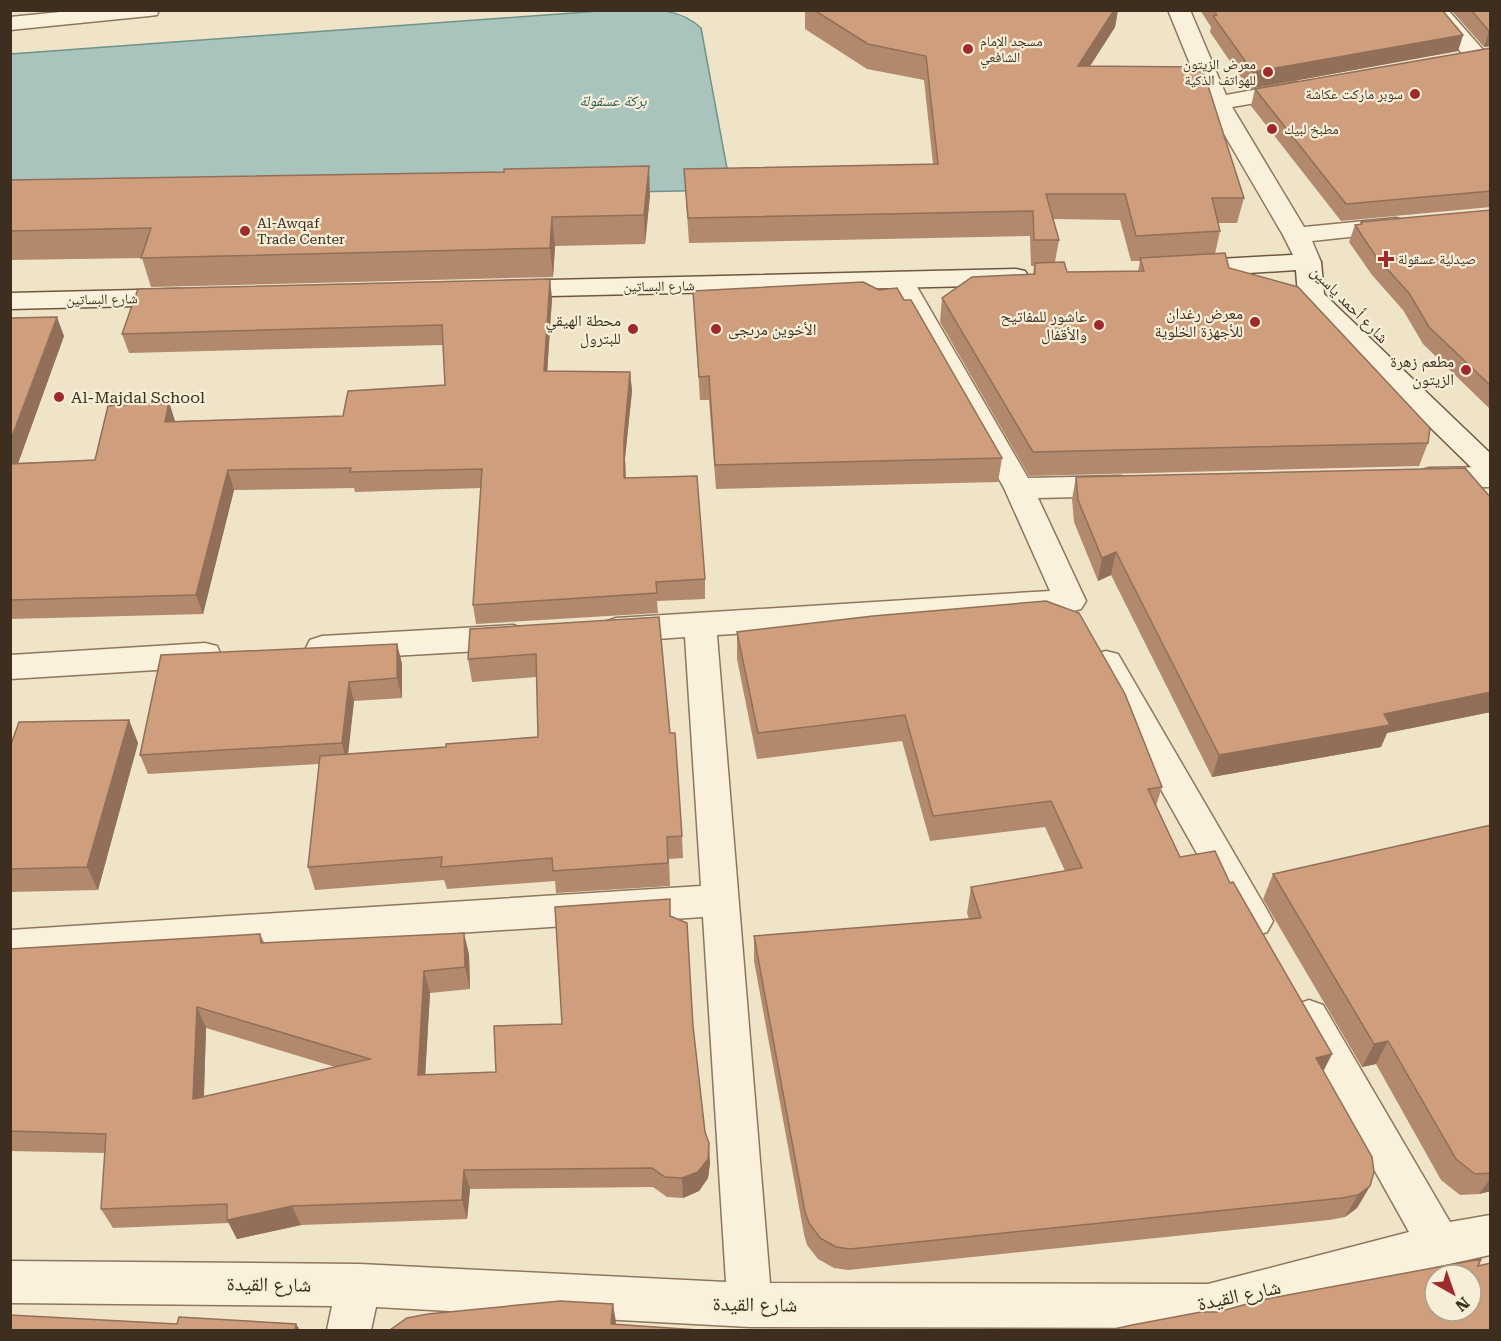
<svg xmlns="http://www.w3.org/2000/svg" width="1501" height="1341" font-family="'Roboto Serif','Noto Naskh Arabic',serif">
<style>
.water{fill:#a9c4bc;stroke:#6f938a;stroke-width:1.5}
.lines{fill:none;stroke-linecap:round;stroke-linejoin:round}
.minor-casing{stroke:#8d765c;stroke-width:3}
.secondary-casing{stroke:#6f573f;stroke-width:3}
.minor{fill:#faf1dc;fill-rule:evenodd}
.secondary{fill:#faf1dc;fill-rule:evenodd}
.wall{fill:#b2896c;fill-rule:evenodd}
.shaded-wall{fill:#916f58}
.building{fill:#cf9f7d;stroke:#916f58;stroke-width:1.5;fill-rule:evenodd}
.poi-dot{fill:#9e2a2b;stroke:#f7eed8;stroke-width:2}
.labels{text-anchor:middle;stroke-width:4.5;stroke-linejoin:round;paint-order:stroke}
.far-poi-label{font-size:14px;fill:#3d2e20;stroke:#f7eed8;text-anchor:start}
.far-street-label{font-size:14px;fill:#3d2e20;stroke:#f7eed8}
.far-water-label{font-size:15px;font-style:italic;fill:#2f5d5a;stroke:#f7eed8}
.street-label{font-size:16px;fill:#3d2e20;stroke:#f7eed8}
.poi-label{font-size:16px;fill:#3d2e20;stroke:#f7eed8;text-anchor:end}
.near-street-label{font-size:20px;fill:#3d2e20;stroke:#f7eed8}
</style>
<rect width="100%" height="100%" fill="#f0e4c8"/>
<path class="water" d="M613,10C645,11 675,4 701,28L731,190L11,204V54Z"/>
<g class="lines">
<g class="minor-casing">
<g id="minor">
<polygon points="80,10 159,10 157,15 149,16 10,30 10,17"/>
<polygon points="1168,10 1190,10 1226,95 1297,82 1305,84 1308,89 1305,94 1297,96 1232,107 1304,227 1396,218 1405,221 1409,226 1405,231 1312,241 1321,262 1317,267 1308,270 1299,267 1283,235 1206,103"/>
<polygon points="1426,10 1448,10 1485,52 1488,57 1485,62 1477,64 1469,62"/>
<polygon points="900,272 909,274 913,280 1028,478 1120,476 1131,479 1135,486 1131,493 1120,496 1038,498 1086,601 1081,609 1070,612 717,635 770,1283 1208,1284 1409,1232 1289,1017 1295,1005 1309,1000 1323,1005 1450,1222 1490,1215 1490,1255 1440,1266 1208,1328 750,1327 376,1307 371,1330 327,1330 332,1306 10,1303 10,1261 359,1264 726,1282 703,917 10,962 10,930 701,886 685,637 616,642 605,638 600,630 605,622 616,618 1050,591 1004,488 887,280 891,274"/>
<polygon points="1490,467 1490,487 1429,488 1419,485 1414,478 1419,471 1429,468"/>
<polygon points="513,625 524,629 529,637 524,645 513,649 322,660 310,656 306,648 310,640 322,636"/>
<polygon points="205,643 217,646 221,655 217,664 205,667 10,679 10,655"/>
<polygon points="1106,651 1118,654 1267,910 1273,921 1267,932 1254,937 1241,932 1090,663 1094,654"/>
</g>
</g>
<g class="secondary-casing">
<g id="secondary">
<polygon points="1308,254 1317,257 1321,262 1324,294 1490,453 1490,479 1480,476 1302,302 1298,296 1296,270 1184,277 1175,275 1171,269 1175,263 1184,261"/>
<polygon points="1016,269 1025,271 1029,277 1025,283 1016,285 506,297 497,295 493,289 497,283 506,281"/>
<polygon points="179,289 188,291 192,297 188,303 179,305 10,309 10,293"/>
</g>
</g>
<use href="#minor" class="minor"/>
<use href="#secondary" class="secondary"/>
</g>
<g class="wall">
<path d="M805,10H1118L1115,27L1090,66L1244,198L1237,223H1218L1220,231L1215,254L1229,268L1428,443L1419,466L1029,476L940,322L942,298L1033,274L1034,266H1031L1030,236L689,243L684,169L933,164L924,80L867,69L805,29ZM1053,219L1120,220L1131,261H1140L1138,271L1067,272L1055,262L1059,240Z"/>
<polygon points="1200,10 1442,10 1463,35 1458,51 1249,89 1210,32 1211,27"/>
<polygon points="1451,10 1491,10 1491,46 1484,47"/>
<polygon points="1491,48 1491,207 1341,221 1251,106 1255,89"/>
<polygon points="10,180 650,195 645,244 555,246 553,277 151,287 142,258 10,260"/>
<polygon points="1491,210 1491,410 1423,344 1403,310 1372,275 1349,242 1355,225 1360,224 1361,222"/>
<polygon points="693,291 1002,458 998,482 716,489 709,400 700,400"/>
<polygon points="552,298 547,371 630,372 632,391 625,458 626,478 705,579 705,599 657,601 658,613 476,624 473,605 481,488 355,492 354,488 234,490 203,614 10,619 10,318 64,336 18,463 95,460 169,402 175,421 343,416 445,385 443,345 129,353 122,334"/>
<polygon points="1076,477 1491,498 1491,712 1387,733 1381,747 1212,777 1111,575 1098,581 1074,522 1072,499"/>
<polygon points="659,617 670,733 682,836 683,858 669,859 670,886 556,893 555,881 447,889 444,880 315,890 308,867 319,764 148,774 140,755 397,644 402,664 402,698 354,701 348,754 446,747 538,737 537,677 472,682 468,659"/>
<polygon points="737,632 1162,787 1156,806 1180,857 1230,883 1332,1054 1323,1071 1370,1186 1357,1208 1345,1217 1329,1220 848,1270 834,1268 818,1259 807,1245 804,1234 754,961 754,936 969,919 967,913 971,887 1065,871 1045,827 930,841 902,741 757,759 737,659"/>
<polygon points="129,720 138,743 98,890 10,892 10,747"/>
<polygon points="1491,825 1491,1191 1479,1194 1460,1195 1441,1180 1376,1064 1362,1067 1263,899 1273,874"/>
<path d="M671,916L693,1026L705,1132L710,1163L708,1178L699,1191L683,1198L667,1197L653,1187L470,1189L467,1219L301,1225L237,1239L229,1223L113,1228L101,1209L105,1153L10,1151V949L260,934L264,942L469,954L470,989L430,993L425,1075L496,1072L562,1024ZM206,1028L335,1067L204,1097Z"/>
</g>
<g class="shaded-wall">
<polygon points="1114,10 1118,10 1115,27 1074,91 1078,66"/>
<polygon points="1489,31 1491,31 1491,46 1484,47"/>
<polygon points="1463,35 1458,51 1249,89 1253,72"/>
<polygon points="649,166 650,195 645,244 644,215"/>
<polygon points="552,217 555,246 553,277 550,248"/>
<polygon points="550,279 552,298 546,391 544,371"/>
<polygon points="57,317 64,336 11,483 10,442"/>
<polygon points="630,372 632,391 625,458 626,497 624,478 624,439"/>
<polygon points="169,402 175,422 165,422"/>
<polygon points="228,470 234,490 203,614 196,595"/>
<polygon points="1116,552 1111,575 1098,581 1102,558"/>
<polygon points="397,644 402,664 402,698 397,678"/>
<polygon points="349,682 354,701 347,763 342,743"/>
<polygon points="1491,692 1491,712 1387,733 1381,747 1212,777 1219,755 1384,714"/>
<polygon points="129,720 138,743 98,890 87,867"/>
<polygon points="464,933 469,954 470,989 465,967"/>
<polygon points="424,971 430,993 424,1096 418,1075"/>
<polygon points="197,1007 206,1028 203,1120 193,1099"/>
<polygon points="1388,1041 1376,1064 1362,1067 1374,1044"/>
<polygon points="1332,1054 1320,1078 1316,1058"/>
<polygon points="709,1143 710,1163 708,1178 699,1191 683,1198 682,1178"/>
<polygon points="464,1170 470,1189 467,1219 462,1200"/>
<polygon points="1491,1178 1491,1191 1479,1194"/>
<polygon points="1370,1186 1357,1208 1345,1217 1358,1195"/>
<polygon points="292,1206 301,1225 237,1239 227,1220"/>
<polygon points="613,1304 616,1322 615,1330 611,1324"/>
<polygon points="296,1324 300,1330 295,1330"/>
</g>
<g class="building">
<polygon points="814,10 1114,10 1078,66 1202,67 1244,198 1212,198 1220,231 1136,236 1125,194 1046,194 1059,240 1034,240 1033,211 688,218 684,169 938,164 926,56 868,44"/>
<polygon points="1214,10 1442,10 1463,35 1253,72 1213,16 1217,15"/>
<polygon points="1471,10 1491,10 1491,31 1489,31"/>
<polygon points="1491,48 1491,191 1346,204 1255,89"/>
<polygon points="649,166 644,215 552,217 550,248 141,258 151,228 10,231 10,180 504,172 504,169"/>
<polygon points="1491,210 1491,386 1429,327 1409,293 1377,258 1355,225 1362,224 1361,222"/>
<polygon points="1225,253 1229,268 1298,287 1430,428 1428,443 1033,452 942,298 972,277 1035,274 1035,263 1064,262 1067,272 1144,271 1140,258"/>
<polygon points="550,279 544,371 630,372 624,439 624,478 697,476 705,579 656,582 657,593 473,605 482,469 350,472 351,468 228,470 196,595 10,600 10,464 95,460 108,406 169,402 165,422 343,416 348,391 445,385 442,325 122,334 138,289"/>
<polygon points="863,282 879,290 897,288 904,300 911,300 1002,458 715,465 709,376 699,377 693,291"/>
<polygon points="57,317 10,442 10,318"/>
<polygon points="1465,468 1491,498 1491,692 1384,714 1390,725 1219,755 1116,552 1102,558 1078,500 1076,477"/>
<polygon points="1046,601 1079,613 1125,694 1162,787 1148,789 1180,857 1215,851 1230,883 1233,882 1332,1054 1316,1058 1372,1157 1374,1172 1370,1186 1358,1195 1342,1198 850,1249 836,1247 820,1238 809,1223 805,1212 754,936 981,918 971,887 1082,868 1051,801 933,816 905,715 758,733 737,632 873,616"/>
<polygon points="659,617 670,733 675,733 682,836 667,837 668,863 553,871 552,858 441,867 442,857 308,867 320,756 446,747 446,744 538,737 536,654 468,659 470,629"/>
<polygon points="397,644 397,678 349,682 342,743 140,755 161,655"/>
<polygon points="129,720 87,867 10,869 10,747 19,722"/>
<polygon points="1491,825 1491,1173 1475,1174 1456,1159 1388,1041 1374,1044 1273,874"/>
<path d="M670,899V916L687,923L693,1026L705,1132L709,1143L708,1159L698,1172L682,1178L665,1177L652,1168L464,1170L462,1200L292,1206L227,1220V1204L101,1209L106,1134L10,1131V949L260,934L261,943L464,933L465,967L424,971L418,1075L496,1072L494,1026L562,1024L555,907ZM197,1007L370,1059L193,1099Z"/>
<path d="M1481,1259L1478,1266L1491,1263V1330H1110L1132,1325L1201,1312H1218L1261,1300ZM1435,1275H1471V1311H1435Z"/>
<polygon points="560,1301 613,1304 611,1324 699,1330 390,1330 407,1318 428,1314"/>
<polygon points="10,1315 177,1324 179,1317 296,1324 295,1330 10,1330"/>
</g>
<g class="poi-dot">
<circle cx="968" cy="49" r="6"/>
<circle cx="1268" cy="72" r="6"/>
<circle cx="1415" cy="94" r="6"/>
<circle cx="1272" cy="129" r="6"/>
<circle cx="245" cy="231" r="6"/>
<path d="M1383 250h6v6h6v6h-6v6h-6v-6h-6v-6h6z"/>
<circle cx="1255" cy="322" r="6"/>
<circle cx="1099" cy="325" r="6"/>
<circle cx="633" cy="329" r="6"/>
<circle cx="716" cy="329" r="6"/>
<circle cx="1466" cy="370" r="6"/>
<circle cx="59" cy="397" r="6"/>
</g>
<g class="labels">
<g class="far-poi-label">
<text x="980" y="46">مسجد الإمام<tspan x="980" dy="16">الشافعي</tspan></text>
<text x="1256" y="69" text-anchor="end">معرض الزيتون<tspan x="1256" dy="16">للهواتف الذكية</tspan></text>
<text x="1403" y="99" text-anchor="end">سوبر ماركت عكاشة</text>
<text x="1284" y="134">مطبخ لبيك</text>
<text x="257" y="228">Al-Awqaf<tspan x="257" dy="16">Trade Center</tspan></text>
<text x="1398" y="264">صيدلية عسقولة</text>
</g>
<g class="far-street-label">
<text transform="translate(659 286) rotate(-1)" y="5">شارع البساتين</text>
<text transform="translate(102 299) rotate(-1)" y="5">شارع البساتين</text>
</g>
<g class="far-water-label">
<text x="613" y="106">بركة عسقولة</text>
</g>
<g class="street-label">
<text transform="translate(1350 304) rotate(45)" y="6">شارع أحمد ياسين</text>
</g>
<g class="poi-label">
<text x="1243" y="319">معرض رغدان<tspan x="1243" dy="18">للأجهزة الخلوية</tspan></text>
<text x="1087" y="322">عاشور للمفاتيح<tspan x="1087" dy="18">والأقفال</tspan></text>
<text x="621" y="326">محطة الهيقي<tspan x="621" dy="18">للبترول</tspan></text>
<text x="728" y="335" text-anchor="start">الأخوين مرىجى</text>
<text x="1454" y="367">مطعم زهرة<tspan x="1454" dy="18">الزيتون</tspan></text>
<text x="71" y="403" text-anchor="start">Al-Majdal School</text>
</g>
<g class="near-street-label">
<text transform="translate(269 1284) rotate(1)" y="7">شارع القيدة</text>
<text transform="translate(1239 1295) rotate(-12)" y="7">شارع القيدة</text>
<text transform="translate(755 1304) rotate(1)" y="7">شارع القيدة</text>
</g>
</g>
<rect width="1501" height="1341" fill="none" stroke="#3d2e20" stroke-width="24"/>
<g transform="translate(1453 1293) rotate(140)"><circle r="28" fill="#f7eed8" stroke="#ada18e" stroke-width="1.5"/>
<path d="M0-4.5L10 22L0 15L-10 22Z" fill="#9e2a2b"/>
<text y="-9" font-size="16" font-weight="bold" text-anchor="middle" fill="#3d2e20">N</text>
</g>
</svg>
